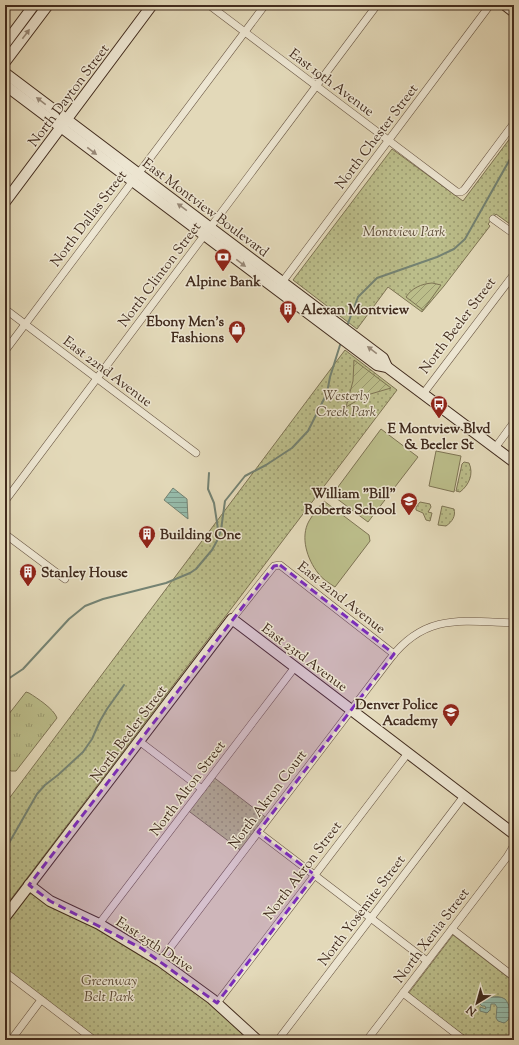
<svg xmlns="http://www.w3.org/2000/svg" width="519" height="1045" font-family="'Sorts Mill Goudy',serif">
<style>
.grass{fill:url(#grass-tufts);stroke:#7e7454}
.park{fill:url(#park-dots);stroke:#7e7454}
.garden{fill:url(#garden-furrows);stroke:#7e7454}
.pitch{fill:#bbbd8a;stroke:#7e7454}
.water{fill:url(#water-rules);stroke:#748272}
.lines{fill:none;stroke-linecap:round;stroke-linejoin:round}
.stream{stroke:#748272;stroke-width:2}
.street-casing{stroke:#6a5745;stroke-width:8}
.secondary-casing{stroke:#422c1e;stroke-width:12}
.street{stroke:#ede6d2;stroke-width:7}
.secondary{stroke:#ede6d2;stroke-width:10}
.oneway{fill:#988978}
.marked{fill:#7b2cbf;fill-opacity:0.2;stroke:#7b2cbf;stroke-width:3;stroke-dasharray:8 5;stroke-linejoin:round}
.labels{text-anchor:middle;stroke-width:3;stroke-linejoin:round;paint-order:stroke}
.street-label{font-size:14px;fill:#422c1e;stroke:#ede6d2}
.park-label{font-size:14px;font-style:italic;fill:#5a4934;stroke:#ede6d2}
.poi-label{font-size:14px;font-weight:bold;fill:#422c1e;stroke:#ede6d2;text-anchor:start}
</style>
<defs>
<pattern id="grass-tufts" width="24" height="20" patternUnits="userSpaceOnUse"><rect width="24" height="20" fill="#bbbd8a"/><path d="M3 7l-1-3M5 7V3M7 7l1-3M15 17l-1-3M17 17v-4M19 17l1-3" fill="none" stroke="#9a9a70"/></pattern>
<pattern id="park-dots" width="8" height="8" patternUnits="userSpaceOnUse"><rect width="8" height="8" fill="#bbbd8a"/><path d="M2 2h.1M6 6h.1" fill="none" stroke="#9a9a70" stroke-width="1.8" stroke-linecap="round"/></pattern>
<pattern id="garden-furrows" width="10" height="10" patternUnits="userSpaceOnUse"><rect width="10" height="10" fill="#bbbd8a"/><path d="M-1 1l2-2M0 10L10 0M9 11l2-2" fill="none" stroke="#9a9a70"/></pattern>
<pattern id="water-rules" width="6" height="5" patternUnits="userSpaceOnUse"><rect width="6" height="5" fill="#96bbaa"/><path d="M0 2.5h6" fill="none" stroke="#7c988a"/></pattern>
</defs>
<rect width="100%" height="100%" fill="#e3d9b9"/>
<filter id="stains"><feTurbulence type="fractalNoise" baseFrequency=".005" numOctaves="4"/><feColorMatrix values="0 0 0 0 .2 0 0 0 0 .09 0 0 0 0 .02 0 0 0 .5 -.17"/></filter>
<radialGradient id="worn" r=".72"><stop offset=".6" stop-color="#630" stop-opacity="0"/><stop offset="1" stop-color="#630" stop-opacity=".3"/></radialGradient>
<path class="grass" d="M26,692L29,693C37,698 54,709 57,718L16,771H11L5,767V719Z"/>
<g class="park">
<polygon points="514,133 514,227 496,214 488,224 490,226 444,286 422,312 388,287 357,329 293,280 392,149 463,201"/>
<polygon points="345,350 397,390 5,907 5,804"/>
<path d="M464,462L469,463C474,474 469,485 460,492L456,491L462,464Z"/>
<polygon points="420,502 430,504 431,507 428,512 432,513 430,521 426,520 423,513 416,510 416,507"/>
<path d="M442,506L454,509C456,516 452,522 446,526L438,525Z"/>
<polygon points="212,776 268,819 243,852 186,809"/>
<polygon points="29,885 141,948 257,1040 94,1040 5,972 5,917"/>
<polygon points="453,935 514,982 514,1040 470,1040 408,994"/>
</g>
<g class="garden">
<path d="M432,283L441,285L423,310L406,297C412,288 421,284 432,283Z"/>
<polygon points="354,360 391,388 367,395 346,407 353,381"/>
</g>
<g class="pitch">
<polygon points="381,429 418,457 368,522 332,495"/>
<polygon points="436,451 461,456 454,492 429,486"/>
<path d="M324,501L369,535L370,541L335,587C329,583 322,579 318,573C307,559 300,537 309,521C313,514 319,507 324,501Z"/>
</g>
<g class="water">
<polygon points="173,488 187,499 188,519 164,500"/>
<path d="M486,996C493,999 496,994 505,999C511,1006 513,1019 504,1023L498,1021L496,1018L497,1007L495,1004H491L490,1010L487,1013L480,1011V1007L486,1009L485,1006H482L479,1003L482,998Z"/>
</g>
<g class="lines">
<g class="stream">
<polyline points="347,326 358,297 377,278 437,257 454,249 465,239 514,152"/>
<polyline points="209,473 208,489 214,503 218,529 221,530"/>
<polyline points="5,681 23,669 69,619 85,606 103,599 166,583 190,573 196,569 212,550 218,539 221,530 225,501 245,476 266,465 292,448 308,431 327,393 330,377 341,342"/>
<polyline points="5,850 37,794 45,785 58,775 83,752 92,739 100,721 107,709 124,685"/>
</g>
<g class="street-casing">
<g id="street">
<polyline points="209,5 457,192 461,192 464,190 514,123"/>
<polyline points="493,219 514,234"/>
<polyline points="280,285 490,5"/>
<polyline points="5,309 196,453"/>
<polyline points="5,351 265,5"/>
<polyline points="423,394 514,274"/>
<polyline points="495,448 514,422"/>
<polyline points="5,501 377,5"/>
<polyline points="5,534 65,579"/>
<polyline points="232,619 274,566 280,565 394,654"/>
<polyline points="139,741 202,789"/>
<polyline points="258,832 427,961"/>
<polyline points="99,924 295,667"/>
<polyline points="452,929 514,977"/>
<path d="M160,961L390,659C425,613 462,621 514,623"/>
<polyline points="5,972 94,1040"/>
<polyline points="403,993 464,1040"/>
<polyline points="217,1003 408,753"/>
<polyline points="11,1040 41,1000"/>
<polyline points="278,1040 464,796"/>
<polyline points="367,1040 507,857 514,845"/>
</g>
</g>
<g class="secondary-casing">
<g id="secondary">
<polyline points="505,5 514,12"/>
<polyline points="5,44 34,5"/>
<polyline points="5,62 48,5"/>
<polyline points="5,73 383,358 387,367"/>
<polyline points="5,85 377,365 387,367 514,462"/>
<polyline points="5,202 152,5"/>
<polyline points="29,885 50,901 99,924 160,961 212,999 257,1040"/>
<polyline points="5,917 232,619 514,834"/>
</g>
</g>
<use href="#street" class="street"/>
<use href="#secondary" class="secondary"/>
</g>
<defs><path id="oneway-solid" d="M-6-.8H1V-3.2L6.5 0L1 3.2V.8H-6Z"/></defs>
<g class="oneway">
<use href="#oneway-solid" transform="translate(26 34) rotate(-53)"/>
<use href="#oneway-solid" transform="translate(41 101) rotate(-143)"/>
<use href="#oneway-solid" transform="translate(92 151) rotate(37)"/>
<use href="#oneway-solid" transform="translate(182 207) rotate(-144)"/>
<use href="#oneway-solid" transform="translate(241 263) rotate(37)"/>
<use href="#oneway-solid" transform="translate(372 350) rotate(-143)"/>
</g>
<path class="marked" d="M280,565L394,654L258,832L315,875L217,1003L141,948L50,901L29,885L274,566Z"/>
<defs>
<g id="bank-pin" transform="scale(0.9)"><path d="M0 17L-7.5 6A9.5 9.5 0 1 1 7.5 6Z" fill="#8f2418" stroke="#ede6d2"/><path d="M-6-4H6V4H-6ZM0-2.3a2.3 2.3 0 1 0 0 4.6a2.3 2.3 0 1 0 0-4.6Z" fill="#fff"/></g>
<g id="building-pin" transform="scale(0.9)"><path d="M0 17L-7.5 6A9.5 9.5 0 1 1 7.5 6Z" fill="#8f2418" stroke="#ede6d2"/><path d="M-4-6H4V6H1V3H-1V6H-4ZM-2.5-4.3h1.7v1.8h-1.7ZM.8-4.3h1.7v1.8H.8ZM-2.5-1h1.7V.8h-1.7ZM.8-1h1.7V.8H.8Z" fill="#fff"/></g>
<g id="shop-pin" transform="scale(0.9)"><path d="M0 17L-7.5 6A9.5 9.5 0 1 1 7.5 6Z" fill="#8f2418" stroke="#ede6d2"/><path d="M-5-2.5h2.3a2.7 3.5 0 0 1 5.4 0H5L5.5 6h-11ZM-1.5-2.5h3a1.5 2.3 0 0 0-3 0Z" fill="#fff"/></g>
<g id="bus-pin" transform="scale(0.9)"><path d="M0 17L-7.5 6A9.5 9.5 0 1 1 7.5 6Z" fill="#8f2418" stroke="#ede6d2"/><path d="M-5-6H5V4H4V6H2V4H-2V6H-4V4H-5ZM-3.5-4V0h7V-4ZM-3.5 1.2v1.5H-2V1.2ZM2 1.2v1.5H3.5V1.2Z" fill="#fff"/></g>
<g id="school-pin" transform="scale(0.9)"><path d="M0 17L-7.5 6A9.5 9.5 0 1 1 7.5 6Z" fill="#8f2418" stroke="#ede6d2"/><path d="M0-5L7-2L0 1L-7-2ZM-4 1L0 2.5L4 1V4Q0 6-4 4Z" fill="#fff"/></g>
</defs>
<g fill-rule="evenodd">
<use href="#bank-pin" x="223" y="257"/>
<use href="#building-pin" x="288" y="309"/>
<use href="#shop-pin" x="237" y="329"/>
<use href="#bus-pin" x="439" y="404"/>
<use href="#school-pin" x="409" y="501"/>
<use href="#building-pin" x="147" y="534"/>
<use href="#building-pin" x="28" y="572"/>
<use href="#school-pin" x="451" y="712"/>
</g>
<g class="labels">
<g class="street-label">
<text transform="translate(332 82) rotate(37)" y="5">East 19th Avenue</text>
<text transform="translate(68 95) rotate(-53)" y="5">North Dayton Street</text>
<text transform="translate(376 136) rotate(-53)" y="5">North Chester Street</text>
<text transform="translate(206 207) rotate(37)" y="5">East Montview Boulevard</text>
<text transform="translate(88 218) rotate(-53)" y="5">North Dallas Street</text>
<text transform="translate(159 274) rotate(-53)" y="5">North Clinton Street</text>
<text transform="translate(457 325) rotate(-53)" y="5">North Beeler Street</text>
<text transform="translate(108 371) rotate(37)" y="5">East 22nd Avenue</text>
<text transform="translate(342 597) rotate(38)" y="5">East 22nd Avenue</text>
<text transform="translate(305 657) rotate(37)" y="5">East 23rd Avenue</text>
<text transform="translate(128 733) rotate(-53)" y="5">North Beeler Street</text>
<text transform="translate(187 788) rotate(-53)" y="5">North Alton Street</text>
<text transform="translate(267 799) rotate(-53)" y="5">North Akron Court</text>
<text transform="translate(302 870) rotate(-53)" y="5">North Akron Street</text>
<text transform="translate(361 910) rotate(-53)" y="5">North Yosemite Street</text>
<text transform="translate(431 935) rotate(-53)" y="5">North Xenia Street</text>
<text transform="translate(155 944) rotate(33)" y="5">East 25th Drive</text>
</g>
<g class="park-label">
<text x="404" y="236">Montview Park</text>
<text x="346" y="400">Westerly<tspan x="346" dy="16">Creek Park</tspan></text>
<text x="109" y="985">Greenway<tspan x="109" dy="16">Belt Park</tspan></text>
</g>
<g class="poi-label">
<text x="223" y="286" text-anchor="middle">Alpine Bank</text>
<text x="301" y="314">Alexan Montview</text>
<text x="224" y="326" text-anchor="end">Ebony Men's<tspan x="224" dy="16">Fashions</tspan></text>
<text x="439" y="433" text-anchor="middle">E Montview Blvd<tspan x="439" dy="16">&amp; Beeler St</tspan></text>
<text x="396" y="498" text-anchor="end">William "Bill"<tspan x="396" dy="16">Roberts School</tspan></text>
<text x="160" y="539">Building One</text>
<text x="41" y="577">Stanley House</text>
<text x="438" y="709" text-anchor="end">Denver Police<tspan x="438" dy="16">Academy</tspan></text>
</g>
</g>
<rect width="519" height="1045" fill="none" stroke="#e3d9b9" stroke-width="20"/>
<rect x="6" y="6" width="507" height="1033" fill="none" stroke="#422c1e" stroke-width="2"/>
<rect x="10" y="10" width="499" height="1025" fill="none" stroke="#422c1e"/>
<g transform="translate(477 1003) rotate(217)" stroke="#ede6d2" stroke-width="3" paint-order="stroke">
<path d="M0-3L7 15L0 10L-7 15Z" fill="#422c1e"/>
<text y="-6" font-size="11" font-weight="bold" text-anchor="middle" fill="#422c1e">N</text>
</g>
<rect width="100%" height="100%" filter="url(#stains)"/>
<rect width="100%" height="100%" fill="url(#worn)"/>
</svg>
